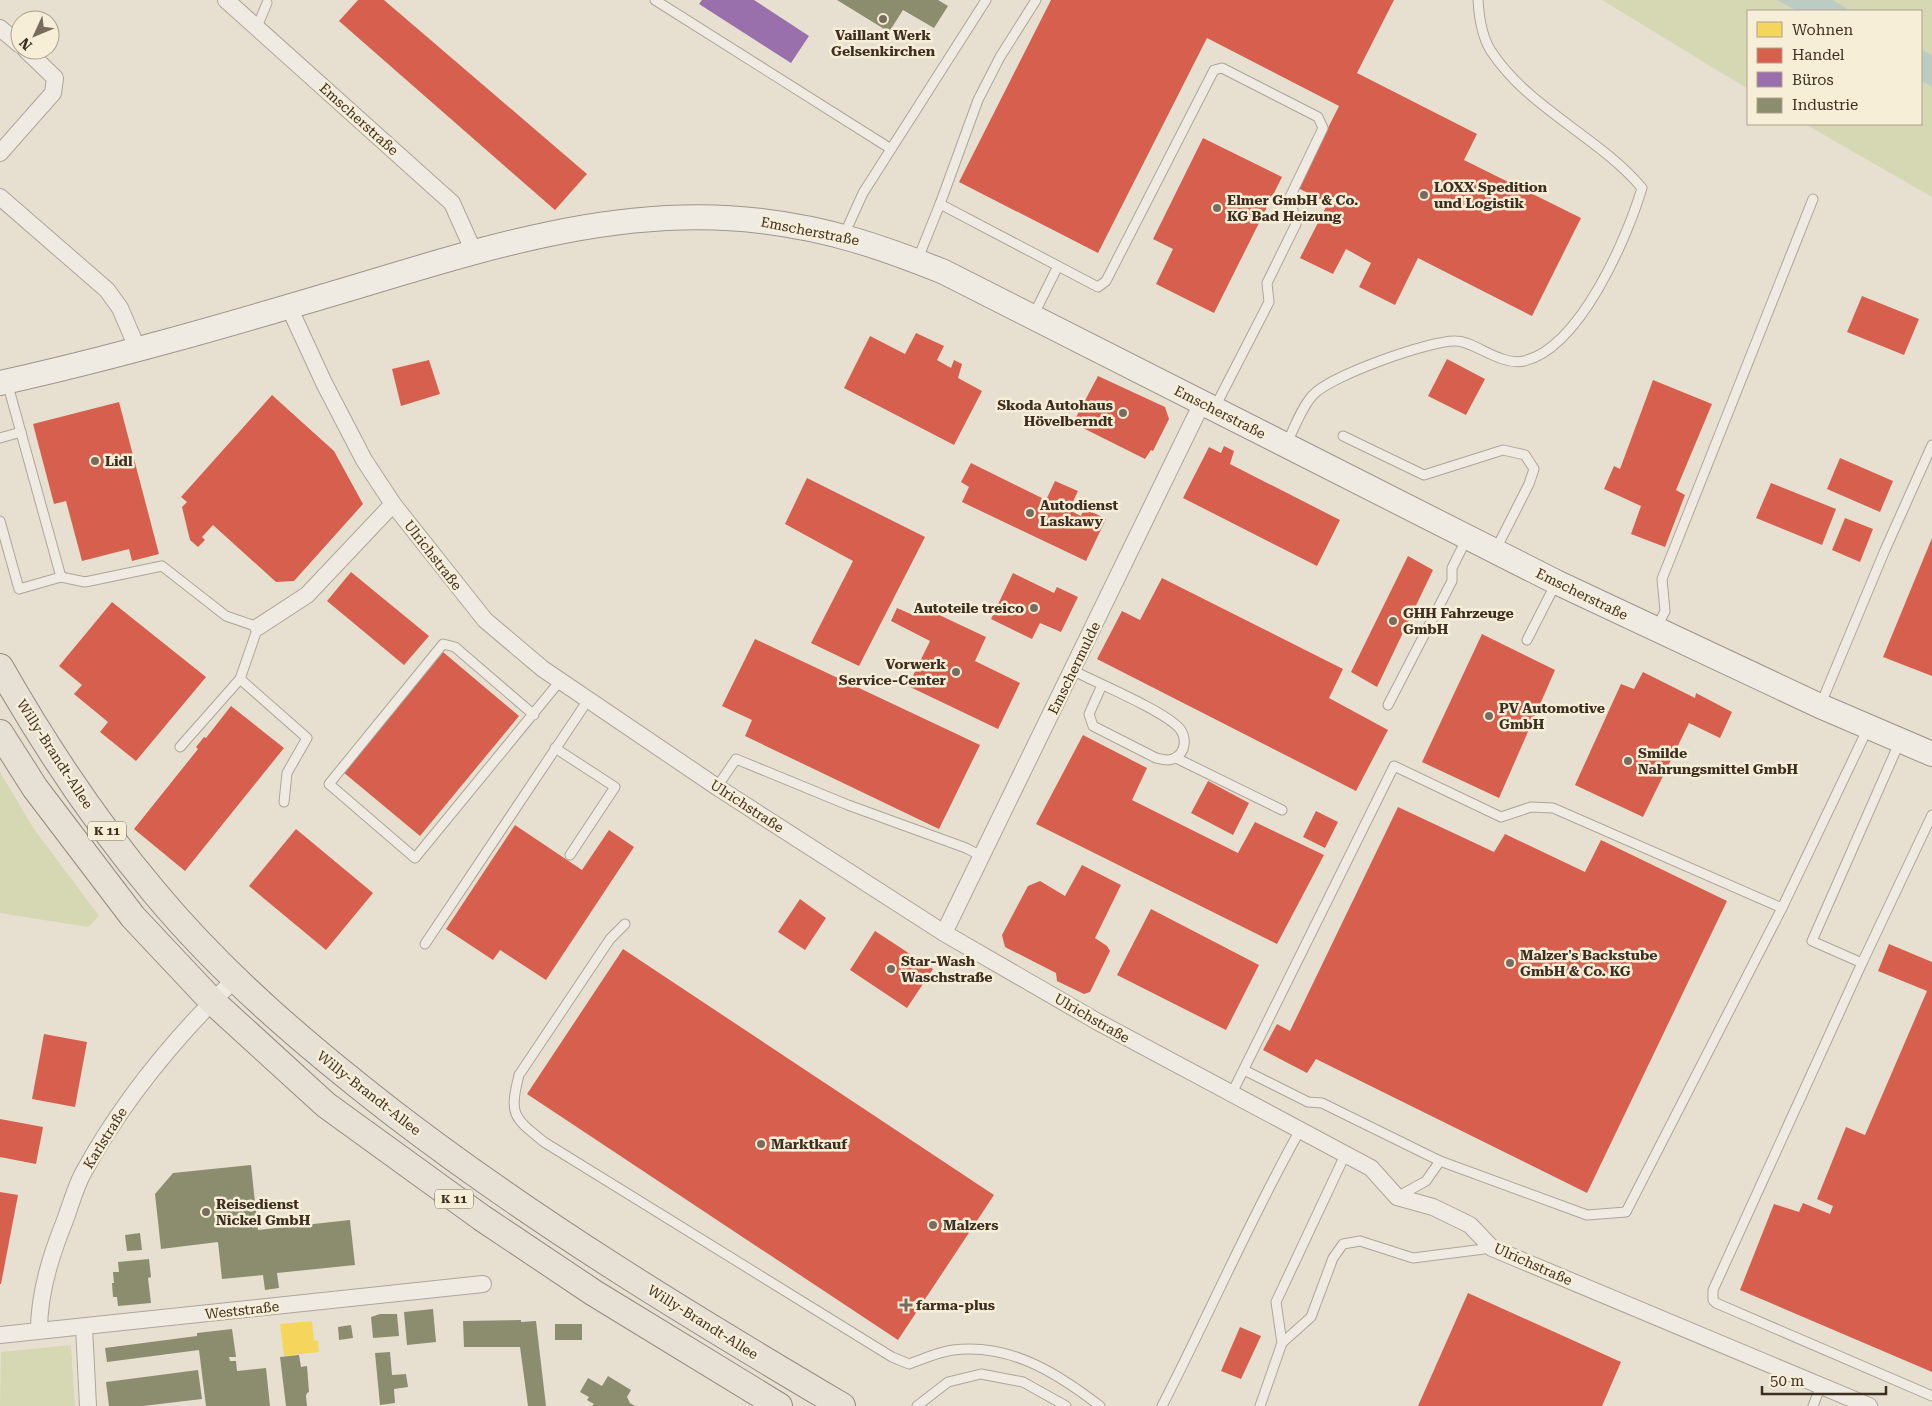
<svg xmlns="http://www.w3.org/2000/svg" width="1932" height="1406" font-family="'Roboto Serif',serif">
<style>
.green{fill:#d6d7b3}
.water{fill:#bcccc2}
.homes{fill:#f6d55c}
.shops{fill:#d6604d}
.offices{fill:#9970ab}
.industry{fill:#8c8c6e}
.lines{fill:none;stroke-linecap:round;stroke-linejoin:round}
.lane-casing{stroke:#ada599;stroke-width:11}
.street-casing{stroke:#ada599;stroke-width:18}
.secondary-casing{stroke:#9c958a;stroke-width:26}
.primary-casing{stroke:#928b80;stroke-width:28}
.lane{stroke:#efebe3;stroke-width:9}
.street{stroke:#efebe3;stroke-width:16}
.secondary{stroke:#efebe3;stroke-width:24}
.primary{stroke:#e6e1d4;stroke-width:26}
.poi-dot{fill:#786c5e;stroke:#f7eed8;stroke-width:2}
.labels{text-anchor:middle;stroke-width:5;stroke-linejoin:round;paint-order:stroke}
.shield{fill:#f7eed8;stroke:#756857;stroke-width:1}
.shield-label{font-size:12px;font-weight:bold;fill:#3d2e20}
.poi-label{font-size:14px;font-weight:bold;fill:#3d2e20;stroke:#f7eed8;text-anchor:start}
.street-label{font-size:14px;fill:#3d2e20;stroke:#f7eed8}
</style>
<rect width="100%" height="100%" fill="#e7e0d1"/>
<g class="green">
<polygon points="1602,0 1777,0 1796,11 1748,11 1748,89"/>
<polygon points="1833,0 1932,0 1932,55 1921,49 1921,11 1851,11"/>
<polygon points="1921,81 1932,87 1932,197 1805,124 1921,124"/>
<polygon points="0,772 34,829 99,916 88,927 0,913"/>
<polygon points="71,1345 75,1406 0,1406 1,1352"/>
</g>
<g class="water">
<polygon points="1777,0 1833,0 1851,11 1796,11"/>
<polygon points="1921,49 1932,55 1932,87 1921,81"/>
</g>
<polygon class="homes" points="312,1321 314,1341 318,1340 319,1352 284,1356 280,1324"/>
<g class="shops">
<polygon points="358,0 384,0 587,174 555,210 339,21"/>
<polygon points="1051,0 1394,0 1357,73 1477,134 1464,160 1581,218 1532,316 1418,258 1395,305 1359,287 1371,263 1346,249 1333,274 1300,258 1328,203 1298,188 1339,106 1207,38 1098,253 959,182"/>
<polygon points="1203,138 1282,177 1214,313 1156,284 1173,249 1153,239"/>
<polygon points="1862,296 1919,319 1904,355 1847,332"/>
<polygon points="916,333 944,346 937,360 951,368 954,360 962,364 958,378 982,391 954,445 844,388 870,336 905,354"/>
<polygon points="1447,359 1485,379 1466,415 1428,396"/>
<polygon points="429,360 440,394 401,406 392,369"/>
<polygon points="1098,376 1165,407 1169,419 1153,451 1151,450 1145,459 1073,423"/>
<polygon points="1653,380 1712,404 1676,490 1685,495 1665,547 1631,534 1641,506 1604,489 1614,466 1620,469"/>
<polygon points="272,395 334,451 363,504 294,581 276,582 213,525 202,537 205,540 198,547 190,540 182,507 187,502 181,497"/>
<polygon points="119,402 159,554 132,561 129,549 82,561 66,501 54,504 33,424"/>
<polygon points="1224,446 1234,451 1230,464 1340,520 1317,566 1183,498 1209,447 1221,453"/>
<polygon points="1840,458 1893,481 1880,512 1827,489"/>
<polygon points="971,463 1046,500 1055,481 1078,491 1069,510 1081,516 1084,508 1106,519 1086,561 962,502 969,487 961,482"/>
<polygon points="807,478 925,537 859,666 811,643 853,561 785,524"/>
<polygon points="1771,483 1836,509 1822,545 1756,518"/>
<polygon points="1845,518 1873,529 1860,562 1832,550"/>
<polygon points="1932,538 1932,676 1883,657"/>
<polygon points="1408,556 1433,570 1377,687 1351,672"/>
<polygon points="351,572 429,636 404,665 327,601"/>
<polygon points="1013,573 1054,593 1057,587 1078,597 1061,632 1040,623 1032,639 991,619"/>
<polygon points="1162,578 1343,669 1329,698 1388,730 1356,791 1097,659 1122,611 1140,620"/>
<polygon points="112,602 206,677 136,761 100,732 108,722 74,694 82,685 59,666"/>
<polygon points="918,605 986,637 975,661 1020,683 998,729 908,686 930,641 891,621 897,608 913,615"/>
<polygon points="1482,634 1555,670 1499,798 1422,762"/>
<polygon points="755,639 980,745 939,829 745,736 752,720 722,706"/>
<polygon points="443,652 519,716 420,836 343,772"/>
<polygon points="1643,672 1695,698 1696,693 1732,712 1720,738 1689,723 1643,817 1575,785 1621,684 1634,689"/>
<polygon points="231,706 284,748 185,871 134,829 198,749 196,747 204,737 206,738"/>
<polygon points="1083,735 1147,768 1132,800 1238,853 1255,822 1324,855 1277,944 1036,824"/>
<polygon points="1208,781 1249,803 1233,835 1191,813"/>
<polygon points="1398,807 1494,852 1505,834 1585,872 1601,840 1727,901 1587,1193 1316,1059 1307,1073 1263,1050 1277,1024 1290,1031"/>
<polygon points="1316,811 1338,822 1325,848 1303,837"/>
<polygon points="515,825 582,870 609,830 634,847 546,980 500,950 493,960 446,929"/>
<polygon points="296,829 373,893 326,950 249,886"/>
<polygon points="1082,865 1121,885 1095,938 1107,946 1110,951 1090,992 1084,994 1057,981 1056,973 1005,947 1002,935 1028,886 1040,881 1065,896"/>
<polygon points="800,899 826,918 805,950 778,932"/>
<polygon points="1151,909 1259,965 1226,1030 1117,975"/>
<polygon points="875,931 933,969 907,1008 850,970"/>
<polygon points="1889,944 1932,962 1932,1372 1740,1290 1774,1204 1799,1212 1803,1203 1830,1214 1833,1206 1817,1199 1846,1127 1865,1135 1927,991 1878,971"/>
<polygon points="623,949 994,1195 898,1340 527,1094"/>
<polygon points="44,1034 87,1042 75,1107 32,1099"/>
<polygon points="0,1119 43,1127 36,1164 0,1157"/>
<polygon points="0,1192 18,1195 1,1284 0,1284"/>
<polygon points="1468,1293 1621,1362 1602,1406 1418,1406"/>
<polygon points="1240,1327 1261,1336 1241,1379 1221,1371"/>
</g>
<polygon class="offices" points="702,0 754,0 809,36 791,63 699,4"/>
<g class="industry">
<polygon points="837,0 938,0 948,6 934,28 903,10 889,32"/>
<polygon points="251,1165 258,1230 350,1220 355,1265 277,1273 279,1288 265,1290 263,1275 222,1279 218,1242 161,1249 155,1194 173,1173"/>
<polygon points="140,1233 142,1250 127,1251 125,1235"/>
<polygon points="149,1259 151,1277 148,1278 151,1303 118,1306 117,1297 113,1297 112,1283 114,1283 113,1272 119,1272 118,1262"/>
<polygon points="433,1309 436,1342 407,1345 404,1312"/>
<polygon points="380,1314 397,1314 399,1336 373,1338 371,1317"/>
<polygon points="521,1320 521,1322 536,1321 546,1406 528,1406 520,1347 464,1347 463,1321"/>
<rect x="555" y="1324" width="27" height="16"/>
<polygon points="351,1325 353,1338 339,1340 338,1327"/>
<polygon points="232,1329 236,1357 229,1357 230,1361 236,1361 237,1371 266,1368 270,1406 206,1406 199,1350 107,1362 105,1348 197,1336 197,1333"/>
<polygon points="390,1352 392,1375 406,1374 408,1387 394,1389 395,1403 380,1405 375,1353"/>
<polygon points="299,1355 301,1367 307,1366 309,1392 307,1393 306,1396 307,1406 286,1406 280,1357"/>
<polygon points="198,1370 202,1399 143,1406 109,1406 106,1382"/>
<polygon points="608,1376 631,1390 627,1397 630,1403 635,1406 592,1406 594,1404 587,1400 589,1397 580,1392 588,1378 602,1386"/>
</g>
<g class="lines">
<g class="lane-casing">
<g id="lane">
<polyline points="655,0 891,149"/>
<polyline points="257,27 267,3"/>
<polyline points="940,204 978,100 1000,57 1036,0"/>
<polyline points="844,235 863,193 986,0"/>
<polyline points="917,261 940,204 1058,266"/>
<polyline points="1033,316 1058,266 1098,287 1106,281 1214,70 1222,68 1318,117 1323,128 1290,197 1296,224 1267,283 1269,302 1214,409"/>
<polyline points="1343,436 1424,475 1503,450 1525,455 1534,469 1529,484 1495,551"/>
<polyline points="0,438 21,432"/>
<path d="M1286,445C1293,431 1302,406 1313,395C1330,376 1430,340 1456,341C1474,341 1500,366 1524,361C1580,348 1627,238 1642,188C1598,136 1529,109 1491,51C1482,37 1479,17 1478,0"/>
<polyline points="0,521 19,589 61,577 7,382"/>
<polyline points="61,577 85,582 162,566 226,616 258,627 240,679 307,738 287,773 284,802"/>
<polyline points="1657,627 1665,611 1662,579 1813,199"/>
<polyline points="1527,640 1556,583"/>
<path d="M1072,670C1097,683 1165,711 1180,729C1186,737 1186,749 1178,756C1171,762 1164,760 1156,758L1093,726L1089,714L1102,685"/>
<polyline points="1388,705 1452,581 1452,568 1467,538"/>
<polyline points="1820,706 1885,550 1932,445"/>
<polyline points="534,715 455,647 443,644 329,784 415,858 560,681"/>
<polyline points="1900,741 1812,941 1862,963 1932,815"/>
<polyline points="180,747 240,679"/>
<polyline points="555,748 615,787 570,855"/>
<polyline points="1176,758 1282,810"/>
<polyline points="717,787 736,759 848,805 966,848 983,857"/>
<polyline points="1782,908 1868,728"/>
<path d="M625,924L610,939L519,1075C509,1115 513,1117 544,1142L892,1357L909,1364C923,1359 938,1352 953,1350C1010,1343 1057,1373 1100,1406"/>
<polyline points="425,944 588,700"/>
<polyline points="1862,963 1713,1290 1713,1300 1716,1303 1932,1396"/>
<polyline points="1231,1095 1394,766 1501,817 1531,807 1553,808 1782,908 1626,1212 1587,1215 1440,1161 1322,1103 1308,1102 1244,1070"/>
<polyline points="1397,1197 1426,1181 1440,1161"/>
<polyline points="1282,1343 1311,1317 1333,1258 1343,1244 1360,1241 1413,1258 1492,1248"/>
<polyline points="917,1406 948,1382 981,1374 1023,1382 1066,1406"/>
<path d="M1162,1406C1209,1315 1249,1221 1299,1132"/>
<polyline points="1260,1406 1282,1343 1276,1302 1345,1155"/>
<polyline points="1813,1406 1821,1385"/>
</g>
</g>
<g class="street-casing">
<g id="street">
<polyline points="226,0 452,203 474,252"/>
<polyline points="0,28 20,45"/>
<polyline points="0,153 53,93 55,78 26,50"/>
<polyline points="0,197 107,290 120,308 138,350"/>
<polyline points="289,307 324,383 364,460 393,504 485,620 543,669 717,787 944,933 1098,1022 1371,1168 1397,1197 1433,1207 1470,1225 1492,1248 1869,1406"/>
<polyline points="258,627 307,595 393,504"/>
<polyline points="944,933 1202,403"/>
<polyline points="84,1327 88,1406"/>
<path d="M39,1330C39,1295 49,1261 62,1228C69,1211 74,1191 82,1175C122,1101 176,1036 236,978"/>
<polyline points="0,1335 483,1284"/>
</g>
</g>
<g class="secondary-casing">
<path id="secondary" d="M0,383C113,358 224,326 335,293C473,252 615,203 761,221C829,229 882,247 944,272L1556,582L1820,706L1932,754"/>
</g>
<g class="primary-casing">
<g id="primary">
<path d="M0,667C45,746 96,823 155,893C224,976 308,1047 393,1113C535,1222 688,1315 842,1406"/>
<polyline points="0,733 35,788 133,917 212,1001 326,1105 482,1218 594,1293 779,1406"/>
</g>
</g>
<use href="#lane" class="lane"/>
<use href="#street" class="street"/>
<use href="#secondary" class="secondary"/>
<use href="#primary" class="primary"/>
</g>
<g class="poi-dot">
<circle cx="883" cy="19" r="5"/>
<circle cx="1424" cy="195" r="5"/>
<circle cx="1217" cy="208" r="5"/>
<circle cx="1123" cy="413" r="5"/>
<circle cx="95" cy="461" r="5"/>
<circle cx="1030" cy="513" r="5"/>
<circle cx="1034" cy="608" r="5"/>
<circle cx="1393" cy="621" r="5"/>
<circle cx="956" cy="672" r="5"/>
<circle cx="1489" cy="716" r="5"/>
<circle cx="1628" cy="761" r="5"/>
<circle cx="1510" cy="963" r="5"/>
<circle cx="891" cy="969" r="5"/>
<circle cx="761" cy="1144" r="5"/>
<circle cx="206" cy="1212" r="5"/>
<circle cx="933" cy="1225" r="5"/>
<path d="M903.5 1297.5h5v5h5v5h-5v5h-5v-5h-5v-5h5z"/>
</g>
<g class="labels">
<g class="shield">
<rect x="88" y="821.5" width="38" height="19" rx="4"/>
<rect x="435" y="1189.5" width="38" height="19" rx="4"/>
</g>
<g class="shield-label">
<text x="107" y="835">K 11</text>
<text x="454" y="1203">K 11</text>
</g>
<g class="poi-label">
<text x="883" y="40" text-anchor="middle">Vaillant Werk<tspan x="883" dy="16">Gelsenkirchen</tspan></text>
<text x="1434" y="192">LOXX Spedition<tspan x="1434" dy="16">und Logistik</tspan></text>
<text x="1227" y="205">Elmer GmbH &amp; Co.<tspan x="1227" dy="16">KG Bad Heizung</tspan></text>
<text x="1113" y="410" text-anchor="end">Skoda Autohaus<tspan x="1113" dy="16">Hövelberndt</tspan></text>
<text x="105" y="466">Lidl</text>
<text x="1040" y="510">Autodienst<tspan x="1040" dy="16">Laskawy</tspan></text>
<text x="1024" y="613" text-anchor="end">Autoteile treico</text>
<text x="1403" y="618">GHH Fahrzeuge<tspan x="1403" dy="16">GmbH</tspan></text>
<text x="946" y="669" text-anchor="end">Vorwerk<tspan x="946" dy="16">Service-Center</tspan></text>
<text x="1499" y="713">PV Automotive<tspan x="1499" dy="16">GmbH</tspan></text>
<text x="1638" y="758">Smilde<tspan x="1638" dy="16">Nahrungsmittel GmbH</tspan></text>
<text x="1520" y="960">Malzer's Backstube<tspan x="1520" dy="16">GmbH &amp; Co. KG</tspan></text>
<text x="901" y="966">Star-Wash<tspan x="901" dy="16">Waschstraße</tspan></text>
<text x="771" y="1149">Marktkauf</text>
<text x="216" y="1209">Reisedienst<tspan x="216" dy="16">Nickel GmbH</tspan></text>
<text x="943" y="1230">Malzers</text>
<text x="916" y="1310">farma-plus</text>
</g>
<g class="street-label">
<text transform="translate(359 119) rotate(42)" y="5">Emscherstraße</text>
<text transform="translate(810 231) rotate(11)" y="5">Emscherstraße</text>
<text transform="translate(1220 412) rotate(27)" y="5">Emscherstraße</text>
<text transform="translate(433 555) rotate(52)" y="5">Ulrichstraße</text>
<text transform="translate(1582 594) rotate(26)" y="5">Emscherstraße</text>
<text transform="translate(1074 668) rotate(-64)" y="5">Emschermulde</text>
<text transform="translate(55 754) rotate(57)" y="5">Willy-Brandt-Allee</text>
<text transform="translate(747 806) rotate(33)" y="5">Ulrichstraße</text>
<text transform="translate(1092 1018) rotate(30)" y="5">Ulrichstraße</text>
<text transform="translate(369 1093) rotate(38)" y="5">Willy-Brandt-Allee</text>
<text transform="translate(105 1138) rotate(-58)" y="5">Karlstraße</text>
<text transform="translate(1533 1264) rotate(24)" y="5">Ulrichstraße</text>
<text transform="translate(242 1310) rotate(-6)" y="5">Weststraße</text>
<text transform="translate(703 1322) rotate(32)" y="5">Willy-Brandt-Allee</text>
</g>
</g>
<rect x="1747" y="10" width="175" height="115" fill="#f7eed8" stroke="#ada18e"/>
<rect x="1757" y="22" width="25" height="15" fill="#f6d55c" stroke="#ada18e"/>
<text x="1792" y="35" font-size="15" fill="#3d2e20">Wohnen</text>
<rect x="1757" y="48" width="25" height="15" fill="#d6604d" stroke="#ada18e"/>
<text x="1792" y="60" font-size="15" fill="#3d2e20">Handel</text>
<rect x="1757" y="72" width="25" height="15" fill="#9970ab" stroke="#ada18e"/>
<text x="1792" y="85" font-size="15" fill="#3d2e20">Büros</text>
<rect x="1757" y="98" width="25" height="15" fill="#8c8c6e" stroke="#ada18e"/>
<text x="1792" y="110" font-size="15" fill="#3d2e20">Industrie</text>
<g transform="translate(35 35) rotate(226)"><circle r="24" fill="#f7eed8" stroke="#ada18e"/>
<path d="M0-4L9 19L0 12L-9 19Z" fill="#786c5e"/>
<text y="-8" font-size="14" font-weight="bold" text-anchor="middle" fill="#3d2e20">N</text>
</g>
<path d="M1762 1386v8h124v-8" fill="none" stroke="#3d2e20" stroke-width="2.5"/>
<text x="1770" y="1386" font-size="15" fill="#3d2e20" stroke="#f7eed8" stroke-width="4" paint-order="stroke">50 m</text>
</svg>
